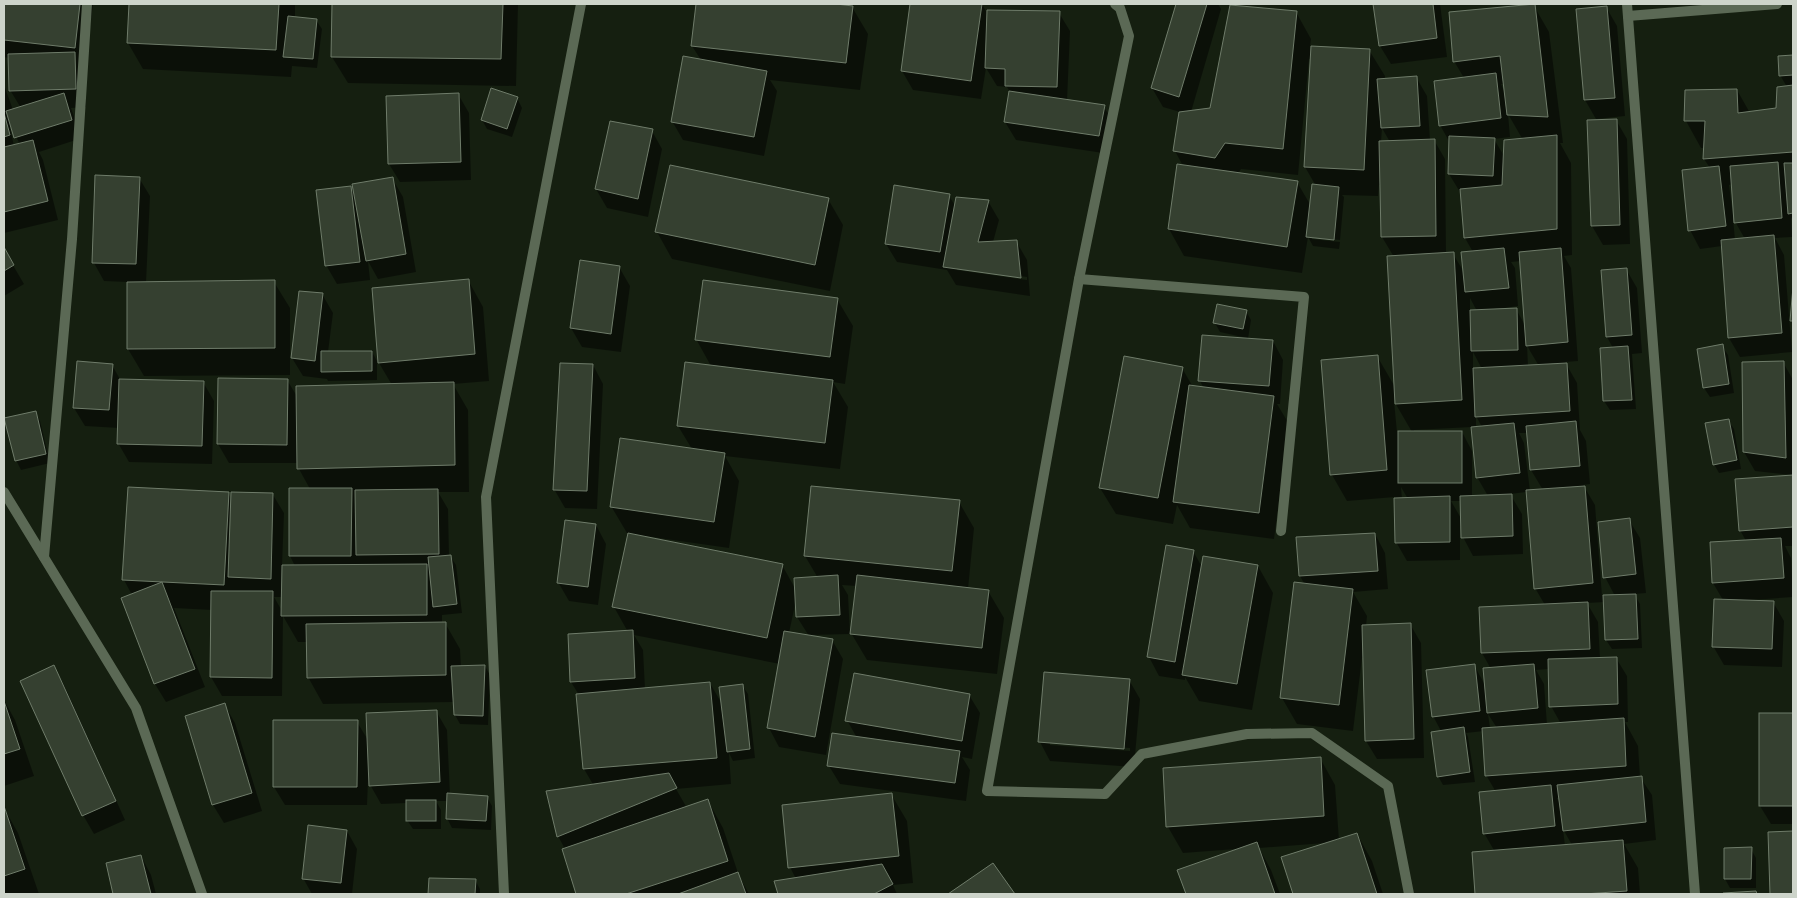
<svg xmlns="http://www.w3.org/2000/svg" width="1797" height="898" font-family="'Golos Text',sans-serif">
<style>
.shadow{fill:#0007;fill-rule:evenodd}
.building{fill:#354030;stroke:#6f7c6a}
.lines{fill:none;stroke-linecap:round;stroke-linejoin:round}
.street{stroke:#5b6955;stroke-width:10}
</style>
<rect width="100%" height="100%" fill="#151f10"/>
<g class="shadow">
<path d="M4,4H93L85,66L86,107L71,108L82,138L39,152L43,160L58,220L4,233V85L13,110L21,108L10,90L9,58L4,57ZM12,127L16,137L20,144L14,146L10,128Z"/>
<polygon points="130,4 295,4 295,18 316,20 322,29 317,68 292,66 291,77 143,69 128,43"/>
<polygon points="333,4 518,4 516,86 348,83 332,57"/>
<polygon points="697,4 825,4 852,7 868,34 860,90 770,80 777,91 764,156 683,140 672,121 701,60 692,46"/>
<polygon points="912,4 982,4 988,15 1059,13 1070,31 1067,101 1104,107 1115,125 1110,154 1016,140 1005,122 1010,92 1007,87 997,86 986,68 981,99 913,90 902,71"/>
<path d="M1177,4H1218L1221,9L1191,112L1211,109L1296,12L1311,39L1310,47L1369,50L1385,76V79L1416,77L1427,96L1430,140H1434L1445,159L1446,254H1453L1464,272L1473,252L1465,238L1461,192H1460L1449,174L1450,143L1440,125L1464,78L1454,61L1534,6L1549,32L1563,143H1560L1571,163L1572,255L1564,256L1571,268L1578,361L1565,362L1577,383L1580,430L1586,441L1590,484L1583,485L1595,505L1602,596H1615L1605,577L1629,520L1640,538L1646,593L1634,594L1640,604L1642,648L1612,649L1606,640L1605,602L1587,603L1598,622L1600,658H1616L1627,676L1628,722H1625L1638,746L1640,777L1652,795L1656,840L1624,844L1638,868L1640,894H1477L1473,853L1495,852L1484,833L1496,792L1486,775L1484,731L1466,733L1468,737L1475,782L1443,785L1438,776L1441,731L1433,716L1474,665L1485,685L1491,669L1482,653L1480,609L1545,605L1535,588L1527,492L1510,494L1522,514L1523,554L1473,556L1463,537L1462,527H1460V560L1407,561L1396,542L1395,497L1347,501L1332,475L1377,356L1395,387L1394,257L1382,237L1381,185H1379L1378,196L1342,195L1344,197L1340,240L1312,237V239L1340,242L1339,249L1313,246L1308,237L1302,273L1184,256L1169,229L1183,166L1175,151L1180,112L1163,107L1152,88ZM1309,59H1312L1305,167L1316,186L1311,206L1297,182L1238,174L1241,169L1298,175ZM1501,84H1504L1505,93ZM1508,114L1523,140L1504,156L1494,139L1510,137ZM1382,128L1390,142H1381ZM1521,261L1526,327L1516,309L1504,310V308L1518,306L1515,268L1511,262ZM1470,298L1477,311H1470ZM1527,345L1530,351L1539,366H1528ZM1473,352L1482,369H1473ZM1394,401L1412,432H1397ZM1476,416L1482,427L1476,428ZM1472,427L1477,477L1488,496L1472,497V451L1462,432H1414V430ZM1519,433H1528L1531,470L1543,490L1530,491L1524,443ZM1401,487L1408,499H1402ZM1451,501H1462V520ZM1549,669L1551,706L1561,724L1547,725L1544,684L1536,670ZM1488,714L1497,728H1490ZM1557,798H1560L1561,806ZM1563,829L1572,845L1565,846Z"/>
<polygon points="1375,4 1440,4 1447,57 1391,64 1380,46"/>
<polygon points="1606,7 1617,26 1625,116 1596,119 1585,100 1578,10"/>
<path d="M1793,56V221L1791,217L1792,237L1775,238L1784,255L1792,352L1740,357L1729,338L1722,246L1700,249L1690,230L1710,168L1704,159L1705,148H1701L1686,121L1687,91L1737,90L1750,113L1777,109L1787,87L1780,75L1779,57ZM1733,184L1735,215H1733L1729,185ZM1733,218L1745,239L1735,240Z"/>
<polygon points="458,94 469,113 471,180 400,182 389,164"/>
<polygon points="517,98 522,108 512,137 487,129 482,120"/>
<polygon points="1616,120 1627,139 1630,244 1603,245 1592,226 1588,122"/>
<polygon points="611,122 652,131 662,149 648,217 607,208 596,189"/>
<polygon points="139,178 150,196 146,283 274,282 290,308 290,375 144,376 128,349 128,282 104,281 94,263"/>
<polygon points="392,178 403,197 416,272 378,279 368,261 370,280 337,284 326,265 350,188 355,196"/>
<path d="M949,196L956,207L988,201L999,220L993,242L1016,241L1027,260L1030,296L956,285L947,270L897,262L886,244ZM957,268L1027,277V280L957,270Z"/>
<polygon points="828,199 843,225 830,291 672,259 657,232"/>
<polygon points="4,250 24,284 4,296"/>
<polygon points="619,267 630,286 621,352 582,347 571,328"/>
<polygon points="1626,269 1637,288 1642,353 1632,354 1636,409 1610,410 1604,401 1601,349 1613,348 1607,337"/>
<path d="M468,280L483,307L489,381L453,384L468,410L469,492H438L448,509L449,556H450L456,565L462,613L442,615V623H445L460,649L461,667L485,666L490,675L488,725L460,724L455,715L454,702L323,704L308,677L307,642H298L283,616L282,696H222L211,677L212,610L174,608L205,687L166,702L155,684L132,595L124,580L228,493L232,500L273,495L284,513L282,566H295L290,556V489H310L299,469V463H229L218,444L287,380L298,398L392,385L379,363ZM274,597H283L282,611Z"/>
<polygon points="322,294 333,313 328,352 372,352 377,361 377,380 328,381 327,379 303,376 292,358"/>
<path d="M837,299L853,326L845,384L833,382L848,407L840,469L725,456L739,481L729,548L645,536V538L782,565L796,590L818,578L805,556L959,502L974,528L968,589L988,591L1004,618L997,674L867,660L851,633L857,586L842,585L848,595L850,634L810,635L832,640L843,659L826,755L779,747L769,728L780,664L634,635L643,650L645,689L710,683L723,706L742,685L748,694L755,758L733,761L729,753L731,784L676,789L687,808L708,801L723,828L739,876L749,894H578L563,849H565L558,836L594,786L584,769L579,695L571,682L628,632L614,607L629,533H627L611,506L692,449L678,426L711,366L696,339ZM796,600L797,617L809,636L789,633Z"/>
<polygon points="1246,311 1251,320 1248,339 1273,341 1283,360 1280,404 1277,404 1289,424 1274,539 1190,528 1177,505 1173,524 1116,514 1100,488 1182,368 1193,387 1204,389 1200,381 1203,336 1247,339 1247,338 1220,332 1215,323"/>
<polygon points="1722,346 1728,355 1734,393 1710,397 1704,388"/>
<polygon points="1783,362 1793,380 1793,546 1785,546 1791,558 1793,597 1751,600 1751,601 1773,602 1784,621 1782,667 1724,665 1713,646 1723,600 1713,583 1746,541 1740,530 1792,475 1755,471 1744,452"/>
<polygon points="112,365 121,381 203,382 214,401 212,464 129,462 118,443 119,428 85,426 74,408"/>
<polygon points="593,365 603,384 597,509 565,508 554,489"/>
<polygon points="35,412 40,421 50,463 21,470 16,460"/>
<polygon points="1728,420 1734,429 1741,469 1719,473 1714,464"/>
<polygon points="596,525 606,544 598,605 569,601 558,582"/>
<polygon points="1375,534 1385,553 1388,589 1353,592 1367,616 1366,626 1410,624 1421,643 1424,758 1377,759 1366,741 1364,658 1362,658 1353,731 1297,724 1282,698 1305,585 1300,576"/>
<polygon points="1193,551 1202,567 1258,566 1273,593 1252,710 1199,701 1185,677 1185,680 1159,676 1149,657"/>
<polygon points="53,666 64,685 125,820 94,834 83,815"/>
<path d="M1045,673L1129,680L1140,699L1134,767L1050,761L1040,742ZM1050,742L1130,748V751L1050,745Z"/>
<polygon points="969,695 980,713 972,759 962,757 970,770 966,801 840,784 829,766 857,738 847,720"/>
<polygon points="4,700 15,720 34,776 4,786"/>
<polygon points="224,704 235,723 262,811 224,823 213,805 186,717"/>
<polygon points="436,711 447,730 450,795 487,797 492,806 491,830 452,828 447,818 448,801 436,801 441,810 441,829 413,829 407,820 407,803 381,804 368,781 367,805 285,805 274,787 357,722 368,740"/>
<polygon points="1760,714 1793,714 1793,824 1771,824 1760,806"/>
<polygon points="1320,758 1335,785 1339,840 1357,834 1372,861 1383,894 1294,894 1283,858 1325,843 1259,848 1271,870 1280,894 1187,894 1179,871 1236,849 1183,853 1168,827"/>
<polygon points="891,794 907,821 913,883 893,885 897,894 779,894 776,882 796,879 790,867"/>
<polygon points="4,808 18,833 39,894 4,894"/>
<polygon points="347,831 357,849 352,894 312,894 303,878"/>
<polygon points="1793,832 1793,894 1771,894 1770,833"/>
<polygon points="1751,849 1756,858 1756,888 1730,888 1725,879"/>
<polygon points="141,856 151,875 156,894 115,894 107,864"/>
<polygon points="993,865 1013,894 950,894"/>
<polygon points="430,879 475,880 480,889 480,894 430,894"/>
</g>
<g class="building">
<polygon points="4,4 80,4 75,48 4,40"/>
<polygon points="129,4 279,4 276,50 127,43"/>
<polygon points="332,4 503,4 501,59 331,57"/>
<polygon points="696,4 836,4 853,6 846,63 691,46"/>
<polygon points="910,4 982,4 971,81 901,71"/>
<polygon points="1176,4 1207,4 1179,97 1151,88"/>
<polygon points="1373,4 1433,4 1437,38 1379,46"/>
<polygon points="1535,4 1548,117 1507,115 1500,56 1453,62 1449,12"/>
<polygon points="1230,5 1297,11 1283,149 1225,143 1215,158 1173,151 1179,112 1210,108"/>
<polygon points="1607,6 1615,98 1584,100 1576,9"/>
<polygon points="987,10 1060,11 1057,87 1005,86 1005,69 985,68"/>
<polygon points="288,16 317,19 313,59 283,57"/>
<polygon points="1311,46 1370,49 1364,170 1304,167"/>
<polygon points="75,52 76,89 9,91 8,54"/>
<polygon points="1793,55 1793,75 1779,76 1778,56"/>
<polygon points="683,56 767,71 754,137 671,122"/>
<polygon points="1496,73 1501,118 1439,126 1434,81"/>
<polygon points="1417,76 1420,126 1381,128 1377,79"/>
<polygon points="1793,85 1793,152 1703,159 1705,121 1684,121 1685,90 1737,89 1738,113 1776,108 1777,87"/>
<polygon points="491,88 518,97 507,129 481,120"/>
<polygon points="1009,91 1105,105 1099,136 1004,122"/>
<polygon points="64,93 72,120 14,138 6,111"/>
<polygon points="459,93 461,162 388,164 386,96"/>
<polygon points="4,113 10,135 4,137"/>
<polygon points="1617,119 1620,225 1591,226 1587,120"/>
<polygon points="610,121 653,129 638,199 595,189"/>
<polygon points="1557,135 1557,229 1464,238 1460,189 1502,185 1504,140"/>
<polygon points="1449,136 1495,138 1493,176 1448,174"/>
<polygon points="1435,139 1436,236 1381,237 1379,141"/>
<polygon points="33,140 48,201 4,212 4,147"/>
<polygon points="1778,162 1782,218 1734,223 1730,166"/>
<polygon points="1784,163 1793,163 1793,213 1788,214"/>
<polygon points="1177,164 1298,181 1287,247 1168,229"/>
<polygon points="670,165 829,198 815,265 655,232"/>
<polygon points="1719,166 1726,226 1688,231 1682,170"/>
<polygon points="95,175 140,177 136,264 92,263"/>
<polygon points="393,177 406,254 366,261 352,184"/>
<polygon points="1312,184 1339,187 1334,240 1306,237"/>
<polygon points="894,185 950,194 940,252 885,244"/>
<polygon points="351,186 360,262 325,266 316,190"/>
<polygon points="956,197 989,200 978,242 1017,240 1021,278 943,267"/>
<polygon points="1774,235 1782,333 1728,338 1721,240"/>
<polygon points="4,247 14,265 4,271"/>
<polygon points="1504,248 1509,288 1465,292 1461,252"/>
<polygon points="1561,248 1568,342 1526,346 1519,252"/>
<polygon points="1454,252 1462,400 1395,404 1387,256"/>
<polygon points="580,260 620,266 611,334 570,328"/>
<polygon points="1627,268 1632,335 1606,337 1601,270"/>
<polygon points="469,279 475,354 378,363 372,288"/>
<polygon points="275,280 275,348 127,349 127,282"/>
<polygon points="703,280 838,298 830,357 695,340"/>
<polygon points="1793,287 1793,321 1790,321"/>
<polygon points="299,291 323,293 315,361 291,358"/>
<polygon points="1217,304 1247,310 1243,329 1213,323"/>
<polygon points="1517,308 1518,350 1471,351 1470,310"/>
<polygon points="1202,335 1273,340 1269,386 1198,381"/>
<polygon points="1723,344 1729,384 1703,388 1697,349"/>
<polygon points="1628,346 1632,400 1603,401 1600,348"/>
<polygon points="321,351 372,351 372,371 321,372"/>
<polygon points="1378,355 1387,470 1330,475 1321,360"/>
<polygon points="1124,356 1183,367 1158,498 1099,488"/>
<polygon points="77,361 113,364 109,410 73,408"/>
<polygon points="1784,361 1786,458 1743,452 1742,362"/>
<polygon points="685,362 833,380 825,443 677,426"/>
<polygon points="560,363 593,364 587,491 553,490"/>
<polygon points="1567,363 1570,411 1475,417 1473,368"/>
<polygon points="218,378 288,379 287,445 217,444"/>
<polygon points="119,379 204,381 202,446 117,444"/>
<polygon points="454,382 455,465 297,469 296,386"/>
<polygon points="1189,385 1274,396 1259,513 1173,502"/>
<polygon points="36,411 46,454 15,461 4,418"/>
<polygon points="1729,419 1737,460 1713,465 1705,423"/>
<polygon points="1576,421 1580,466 1530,470 1526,426"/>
<polygon points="1514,423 1520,473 1476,478 1471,427"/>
<rect x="1398" y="431" width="64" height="52"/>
<polygon points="620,438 725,453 714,522 610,507"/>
<polygon points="1793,475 1793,527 1739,531 1735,479"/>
<polygon points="811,486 960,500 952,571 804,556"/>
<polygon points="1585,486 1593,583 1534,589 1526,490"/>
<polygon points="128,487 229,492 224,585 122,580"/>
<polygon points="289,488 352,488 351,556 289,556"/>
<polygon points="438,489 439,554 356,555 355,490"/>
<polygon points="231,492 273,493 271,579 228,577"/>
<polygon points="1512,494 1513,536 1461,538 1460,496"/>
<polygon points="1450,496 1450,542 1395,543 1394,498"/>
<polygon points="1630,518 1636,574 1603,578 1598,522"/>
<polygon points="565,520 596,524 588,587 557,583"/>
<polygon points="628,533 783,564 767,638 612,607"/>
<polygon points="1375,533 1378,571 1299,576 1296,537"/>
<polygon points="1781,538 1784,578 1712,583 1710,542"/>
<polygon points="1166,545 1194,550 1175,662 1147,657"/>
<polygon points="451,555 457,604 433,607 428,557"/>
<polygon points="1203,556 1258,565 1237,684 1182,675"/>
<polygon points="427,564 427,615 281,616 282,565"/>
<polygon points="838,575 840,615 796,617 794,578"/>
<polygon points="857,575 989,590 982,648 850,634"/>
<polygon points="162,582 195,669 154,684 121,598"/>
<polygon points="1294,582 1353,589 1339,705 1280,698"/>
<polygon points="211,591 273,591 272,678 210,677"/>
<polygon points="1636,594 1638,639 1605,640 1603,595"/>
<polygon points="1714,599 1774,601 1772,649 1712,647"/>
<polygon points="1588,602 1590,649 1481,653 1479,607"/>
<polygon points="446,622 446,675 307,678 306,624"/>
<polygon points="1411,623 1414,739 1365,741 1362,625"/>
<polygon points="633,630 635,678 570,682 568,634"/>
<polygon points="784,631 833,639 815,737 767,728"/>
<polygon points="1617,657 1618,704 1549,707 1548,659"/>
<polygon points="1475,664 1480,711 1432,717 1426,670"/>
<polygon points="1534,664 1538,708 1487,713 1483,668"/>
<polygon points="54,665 116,801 82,816 20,681"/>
<polygon points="485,665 483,716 454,715 451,666"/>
<polygon points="1044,672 1130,679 1124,749 1038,742"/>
<polygon points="854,673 970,694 962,741 845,721"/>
<polygon points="710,682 717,758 583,769 576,694"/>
<polygon points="743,684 750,749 727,752 719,687"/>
<polygon points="4,701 20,749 4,754"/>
<polygon points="225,703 252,793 212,805 185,716"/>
<polygon points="437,710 440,782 369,786 366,713"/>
<rect x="1759" y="713" width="34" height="93"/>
<polygon points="1624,718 1626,766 1485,776 1482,728"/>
<polygon points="273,720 358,720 357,787 273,787"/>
<polygon points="1464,727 1470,772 1437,777 1431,732"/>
<polygon points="832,733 960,751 955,783 827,766"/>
<polygon points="1321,757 1324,816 1166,827 1163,768"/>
<polygon points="669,773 677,788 557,837 546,791"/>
<polygon points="1642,776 1646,822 1563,831 1557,785"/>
<polygon points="1551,785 1555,826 1483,834 1479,792"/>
<polygon points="447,793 488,796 486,821 446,819"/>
<polygon points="892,793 899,856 788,868 782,805"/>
<polygon points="708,799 728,861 626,894 576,894 562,849"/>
<rect x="406" y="800" width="30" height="21"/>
<polygon points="4,806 25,869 4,876"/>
<polygon points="308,825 347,830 341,883 302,879"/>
<polygon points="1793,831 1793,894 1770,894 1768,832"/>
<polygon points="1357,833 1377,894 1293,894 1281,857"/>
<polygon points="1623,840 1627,891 1584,894 1475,894 1472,852"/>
<polygon points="1257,842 1275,894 1186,894 1177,870"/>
<polygon points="1752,847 1751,879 1724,879 1724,848"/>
<polygon points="141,855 151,894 113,894 106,863"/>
<polygon points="993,863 1015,894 948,894"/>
<polygon points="882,864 893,884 874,894 778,894 774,881"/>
<polygon points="738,872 746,894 678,894"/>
<polygon points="429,878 476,879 475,894 428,894"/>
<polygon points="1756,891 1757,894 1723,894 1723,893"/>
</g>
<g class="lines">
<g class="street">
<polyline points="1115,4 1120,8 1129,36 1079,279 987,791 1105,794 1142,754 1247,734 1312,733 1388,786 1409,894"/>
<polyline points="1627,4 1695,894"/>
<polyline points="1628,16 1777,4"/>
<polyline points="1079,279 1304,297 1281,531"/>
<polyline points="4,492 136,708 202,894"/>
<polyline points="44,557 72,239 87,4"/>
<polyline points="504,894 486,497 581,4"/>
</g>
</g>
<rect width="1797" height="898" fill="none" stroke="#cdd4ca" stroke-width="10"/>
</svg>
